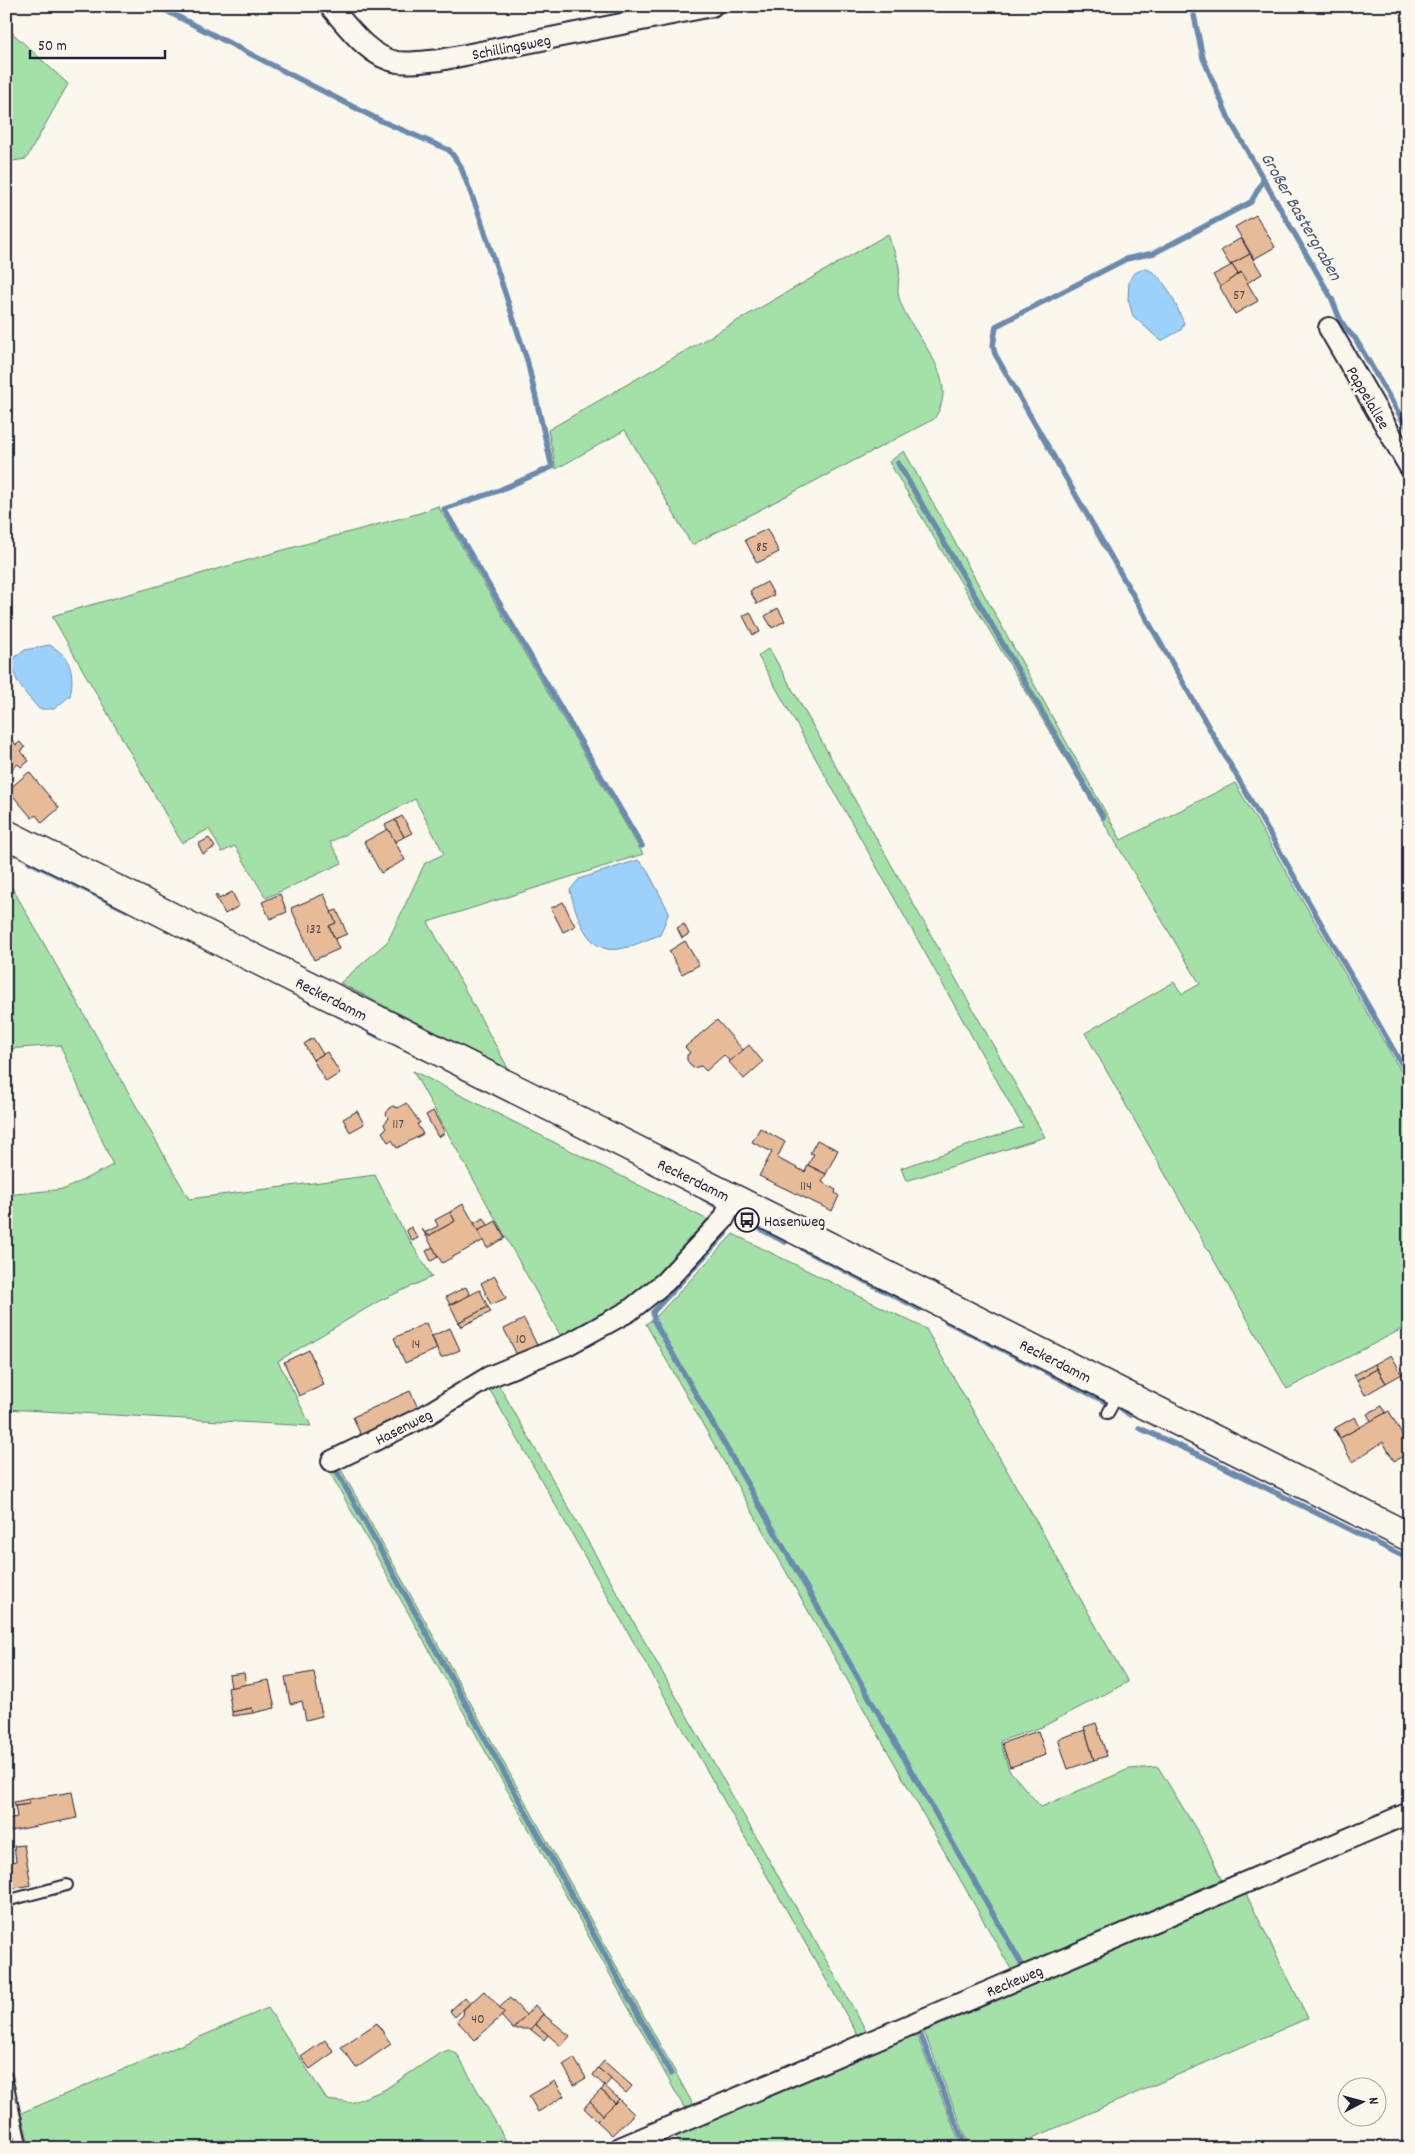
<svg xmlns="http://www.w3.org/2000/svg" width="1415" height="2154" font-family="Dekko,sans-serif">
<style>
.green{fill:#a3e1a8;stroke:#628272}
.water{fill:#9bd1fa;stroke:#6b8bae}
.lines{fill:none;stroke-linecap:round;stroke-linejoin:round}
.stream{stroke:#6b8bae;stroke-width:5.5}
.building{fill:#e7bb97;stroke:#22223b}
.lane-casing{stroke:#22223b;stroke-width:14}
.street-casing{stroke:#22223b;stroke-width:24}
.secondary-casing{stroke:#22223b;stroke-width:31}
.lane{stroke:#fbf7ec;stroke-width:10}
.street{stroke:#fbf7ec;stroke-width:20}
.secondary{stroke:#fbf7ec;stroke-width:28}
.labels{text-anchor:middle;stroke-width:5;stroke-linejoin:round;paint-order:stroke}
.number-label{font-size:14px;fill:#534852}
.street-label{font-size:16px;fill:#22223b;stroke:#fbf7ec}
.poi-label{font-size:16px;fill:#22223b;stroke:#fbf7ec;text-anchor:start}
.water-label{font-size:18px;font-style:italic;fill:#465774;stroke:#fbf7ec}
</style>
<rect width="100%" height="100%" fill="#fbf7ec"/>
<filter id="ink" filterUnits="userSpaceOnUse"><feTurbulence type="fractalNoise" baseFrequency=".02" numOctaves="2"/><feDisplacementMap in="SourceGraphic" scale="10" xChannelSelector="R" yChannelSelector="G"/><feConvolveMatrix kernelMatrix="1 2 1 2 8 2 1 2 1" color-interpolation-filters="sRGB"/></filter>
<g filter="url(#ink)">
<g class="green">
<polygon points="6,27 68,84 26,159 6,162"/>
<path d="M888,234C891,245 897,256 899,267C901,278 895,288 900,301C914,340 963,377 934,419L692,545L625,430L556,469L548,430Z"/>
<polygon points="904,451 1121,840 1235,783 1409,1085 1409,1339 1402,1329 1287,1389 1085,1033 1174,982 1182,994 1200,984 889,462"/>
<polygon points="438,506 643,854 428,922 509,1070 340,983 388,941 425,863 444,854 415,799 330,842 342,863 266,898 235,846 222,852 209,829 182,843 52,616 298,546 420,513"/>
<polygon points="769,648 1045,1137 906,1181 901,1168 1023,1127 758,656"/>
<polygon points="6,877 189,1199 375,1175 402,1228 432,1277 379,1301 278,1361 311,1426 6,1409 6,1195 65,1189 113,1165 60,1045 6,1049"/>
<polygon points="413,1071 714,1223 643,1293 563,1340"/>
<polygon points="733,1234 926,1329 1128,1682 1042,1727 1000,1741 1009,1770 1041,1807 1129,1769 1158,1767 1207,1847 1224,1886 1012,1971 646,1324 657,1316"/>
<polygon points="496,1380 868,2034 860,2039 487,1385"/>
<polygon points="338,1464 694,2106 685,2109 328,1469"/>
<polygon points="1245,1892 1308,2018 1010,2148 970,2148 924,2032"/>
<polygon points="268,2008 327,2100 351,2103 384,2090 440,2053 449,2050 457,2054 510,2148 30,2148 21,2113"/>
<polygon points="915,2031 962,2148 681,2148 675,2133"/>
</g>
<g class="water">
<path d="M1145,268C1166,276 1175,304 1184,323L1181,330L1161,341L1133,316L1128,299L1129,282L1133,274Z"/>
<path d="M49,645C71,655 75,675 70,696L54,709H39C26,693 10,680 14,658L25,650Z"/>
<path d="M638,860L646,868L669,912L660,935C647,939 633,947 619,949C587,955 576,914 570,890L579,879Z"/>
</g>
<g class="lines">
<g class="stream">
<polyline points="157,6 379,120 449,150 460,165 480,217 527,360 552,467 495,492 444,509 642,846"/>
<path d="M1192,6L1203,58L1229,119L1332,299C1338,315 1342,327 1355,338L1409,431"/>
<polyline points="1264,179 1251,202 1154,253 1126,259 996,326 993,346 995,354 1409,1077"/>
<polyline points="898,463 1103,817"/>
<polyline points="6,850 14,854"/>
<polyline points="30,862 127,910"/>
<polyline points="370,1032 382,1038"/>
<polyline points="703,1198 720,1208"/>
<polyline points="749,1223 785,1242"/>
<polyline points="725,1234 653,1312 654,1321 1024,1968"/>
<polyline points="803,1249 920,1309"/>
<polyline points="946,1321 1106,1402"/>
<polyline points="1122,1409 1130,1415"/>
<polyline points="1139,1428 1206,1458 1409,1559"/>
<polyline points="336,1470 671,2074"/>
<polyline points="924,2029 919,2031 966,2148"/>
<polyline points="6,2119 13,2148"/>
</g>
</g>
<g class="building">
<polygon points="1256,215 1275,247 1254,259 1235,227"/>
<polygon points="1241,238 1250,254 1230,265 1221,250"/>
<polygon points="1250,254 1262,274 1247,283 1241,272 1238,274 1232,265 1230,265"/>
<polygon points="1232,265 1238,274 1220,287 1213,275"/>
<polygon points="1241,272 1258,301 1235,314 1220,287"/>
<polygon points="767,529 779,552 757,563 745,540"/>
<polygon points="767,582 774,595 757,604 750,591"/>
<polygon points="778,608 785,621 772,628 765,616"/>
<polygon points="750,612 760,632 753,635 743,616"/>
<polygon points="6,733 16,745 20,742 25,748 21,751 29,761 21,767 18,764 6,773"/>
<polygon points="29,772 59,808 42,823 36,815 32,818 8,790"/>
<polygon points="402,816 412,833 404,837 395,820"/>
<polygon points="395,820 404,837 395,842 385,825"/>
<polygon points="388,829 405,860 381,873 364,842"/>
<polygon points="209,838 215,847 203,854 198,844"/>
<polygon points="232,892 239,906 225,914 215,896 217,895 219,899"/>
<polygon points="280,894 287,912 270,919 262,902"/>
<polygon points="324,894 336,923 329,926 339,949 314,960 291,908"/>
<polygon points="563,902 575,926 563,932 551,908"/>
<polygon points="337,910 347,934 335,939 329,926 336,923 331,912"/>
<polygon points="684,924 689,934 682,938 677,928"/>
<polygon points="685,941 699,965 682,974 669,951"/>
<polygon points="717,1020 743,1050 730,1062 724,1055 706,1071 701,1066 693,1068 687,1060 687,1055 690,1053 685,1047"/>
<polygon points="313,1038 323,1054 313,1060 304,1044"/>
<polygon points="749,1045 763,1062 744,1079 729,1062"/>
<polygon points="327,1052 340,1073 326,1082 313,1060"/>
<polygon points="406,1103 420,1123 417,1124 423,1134 397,1148 392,1140 388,1142 382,1132 386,1129 384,1124 389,1118 386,1114 389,1108 393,1106 398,1108"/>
<polygon points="357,1111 364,1124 350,1132 343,1119"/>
<polygon points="433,1111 445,1133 438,1137 426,1115"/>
<polygon points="760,1128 785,1142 777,1158 805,1172 808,1165 826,1174 822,1182 836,1190 835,1193 839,1196 832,1211 759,1176 772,1152 752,1142"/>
<polygon points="817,1140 838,1150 826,1174 808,1165 814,1154 810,1153"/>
<polygon points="463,1204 484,1240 442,1263 422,1229 428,1236 455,1221 450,1212"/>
<polygon points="450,1212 455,1221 428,1236 426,1232 438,1226 435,1220"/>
<polygon points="484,1218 488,1225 478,1231 474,1223"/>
<polygon points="496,1221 505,1238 487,1248 478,1231"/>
<polygon points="411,1227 418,1238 412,1241 406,1230"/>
<polygon points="433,1247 438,1257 431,1261 426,1251"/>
<polygon points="495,1276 506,1298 491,1305 481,1283"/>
<polygon points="466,1287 470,1295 450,1305 446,1297"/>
<polygon points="480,1290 488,1307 459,1322 461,1327 450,1305"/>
<polygon points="488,1307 491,1312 462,1326 459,1322"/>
<polygon points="524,1319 538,1347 518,1357 504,1329"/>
<polygon points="426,1323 437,1349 405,1363 394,1338"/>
<polygon points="450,1328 460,1350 441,1358 432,1336"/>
<polygon points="309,1350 324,1385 299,1396 284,1362"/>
<polygon points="1391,1355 1402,1374 1386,1383 1375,1364"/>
<polygon points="1375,1364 1377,1369 1357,1380 1354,1375"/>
<polygon points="1377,1369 1386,1383 1365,1395 1357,1380"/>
<polygon points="410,1391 420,1412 362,1438 353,1417"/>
<polygon points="1382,1406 1386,1413 1371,1421 1367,1414"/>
<polygon points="1389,1411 1409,1448 1409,1453 1394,1461 1383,1442 1352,1462 1334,1429 1340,1438"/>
<polygon points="1355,1417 1360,1427 1340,1438 1335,1428"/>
<polygon points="314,1672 322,1716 306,1720 302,1701 290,1704 285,1677"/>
<polygon points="244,1673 246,1685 231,1688 229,1675"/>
<polygon points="269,1680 275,1708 253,1713 252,1708 232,1712 228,1688"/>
<polygon points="252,1708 253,1713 233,1716 232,1712"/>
<polygon points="1096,1723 1107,1756 1094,1760 1084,1727"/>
<polygon points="1085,1730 1094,1760 1068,1769 1058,1739"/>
<polygon points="1038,1731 1046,1755 1010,1767 1002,1743"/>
<polygon points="72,1792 77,1818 6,1832 6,1819 17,1817 15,1806 29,1804 29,1799"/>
<polygon points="29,1799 29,1804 15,1806 14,1802"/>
<polygon points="24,1845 31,1885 6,1890 6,1863 16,1861 14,1846"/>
<polygon points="484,1991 505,2013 475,2040 457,2021 463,2015 464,2009"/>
<polygon points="465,1997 470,2003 455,2017 450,2011"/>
<polygon points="510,1998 527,2016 513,2029 501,2016 505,2013 499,2008"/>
<polygon points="535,2005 543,2014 535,2024 530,2029 513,2029"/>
<polygon points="543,2014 570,2036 561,2046 535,2024"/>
<polygon points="377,2023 391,2044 356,2068 341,2047"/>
<polygon points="535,2024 548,2035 544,2040 530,2029"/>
<polygon points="325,2040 334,2052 310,2069 301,2057"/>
<polygon points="574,2058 586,2078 574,2085 563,2065"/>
<polygon points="604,2061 632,2086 626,2093 598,2068"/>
<polygon points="598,2068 611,2079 605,2086 593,2075"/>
<polygon points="555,2081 564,2096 538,2112 529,2096"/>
<polygon points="605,2086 619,2099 615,2103 601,2090"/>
<polygon points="601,2090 615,2103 603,2115 590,2101"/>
<polygon points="619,2099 634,2114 612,2135 597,2121"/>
<polygon points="590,2101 603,2115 597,2121 584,2108"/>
</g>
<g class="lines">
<g class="lane-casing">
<g id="lane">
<polyline points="1108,1413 1119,1393"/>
<polyline points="6,1901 67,1885"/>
<polyline points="6,2077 22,2148"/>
</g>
</g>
<g class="street-casing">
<g id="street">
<path d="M330,6C348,27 369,57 397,62C410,64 427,61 440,60L712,6"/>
<polyline points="1329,328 1409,466"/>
<polyline points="332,1461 423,1417 489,1377 567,1345 629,1311 665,1282 723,1220 734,1199"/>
<polyline points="620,2148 1409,1813"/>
</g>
</g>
<g class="secondary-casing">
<polyline id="secondary" points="6,834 1409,1537"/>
</g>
<use href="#lane" class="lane"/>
<use href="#street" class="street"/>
<use href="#secondary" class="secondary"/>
</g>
</g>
<defs>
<g id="bus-ring" transform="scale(1.25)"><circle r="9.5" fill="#fbf7ec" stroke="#22223b" stroke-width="1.5"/><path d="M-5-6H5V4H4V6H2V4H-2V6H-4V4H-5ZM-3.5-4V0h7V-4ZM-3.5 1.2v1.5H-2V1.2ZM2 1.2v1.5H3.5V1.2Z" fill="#22223b"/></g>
</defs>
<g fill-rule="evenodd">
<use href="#bus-ring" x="747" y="1220"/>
</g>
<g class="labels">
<g class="number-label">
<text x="1239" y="299">57</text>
<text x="762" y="551">85</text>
<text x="314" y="933">132</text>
<text x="398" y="1128">117</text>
<text x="806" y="1190">114</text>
<text x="521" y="1343">10</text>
<text x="416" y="1348">14</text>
<text x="478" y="2023">40</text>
</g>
<g class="street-label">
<text transform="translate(511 46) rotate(-11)" y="6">Schillingsweg</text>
<text transform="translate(1369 397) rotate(60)" y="6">Pappelallee</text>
<text transform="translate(332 998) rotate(27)" y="6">Reckerdamm</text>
<text transform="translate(694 1179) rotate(26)" y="6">Reckerdamm</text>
<text transform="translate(1056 1360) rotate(27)" y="6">Reckerdamm</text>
<text transform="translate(403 1426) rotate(-27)" y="6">Hasenweg</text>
<text transform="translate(1014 1980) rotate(-23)" y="6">Reckeweg</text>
</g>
<g class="poi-label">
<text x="764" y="1226">Hasenweg</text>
</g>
<g class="water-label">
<text transform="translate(1302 216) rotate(60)" y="6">Großer Bastergraben</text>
</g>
</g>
<rect width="1415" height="2154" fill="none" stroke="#fbf7ec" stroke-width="25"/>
<rect x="12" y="12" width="1390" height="2129" fill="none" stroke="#22223b" stroke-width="2" filter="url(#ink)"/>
<g transform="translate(1362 2102) rotate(84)"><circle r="24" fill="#fbf7ec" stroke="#a4a2a5"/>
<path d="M0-4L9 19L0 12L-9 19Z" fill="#22223b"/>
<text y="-8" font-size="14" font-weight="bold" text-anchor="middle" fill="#22223b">N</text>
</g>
<path d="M30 50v8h135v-8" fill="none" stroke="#22223b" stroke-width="2.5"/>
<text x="38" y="50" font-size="15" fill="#22223b" stroke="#fbf7ec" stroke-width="4" paint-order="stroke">50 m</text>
</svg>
